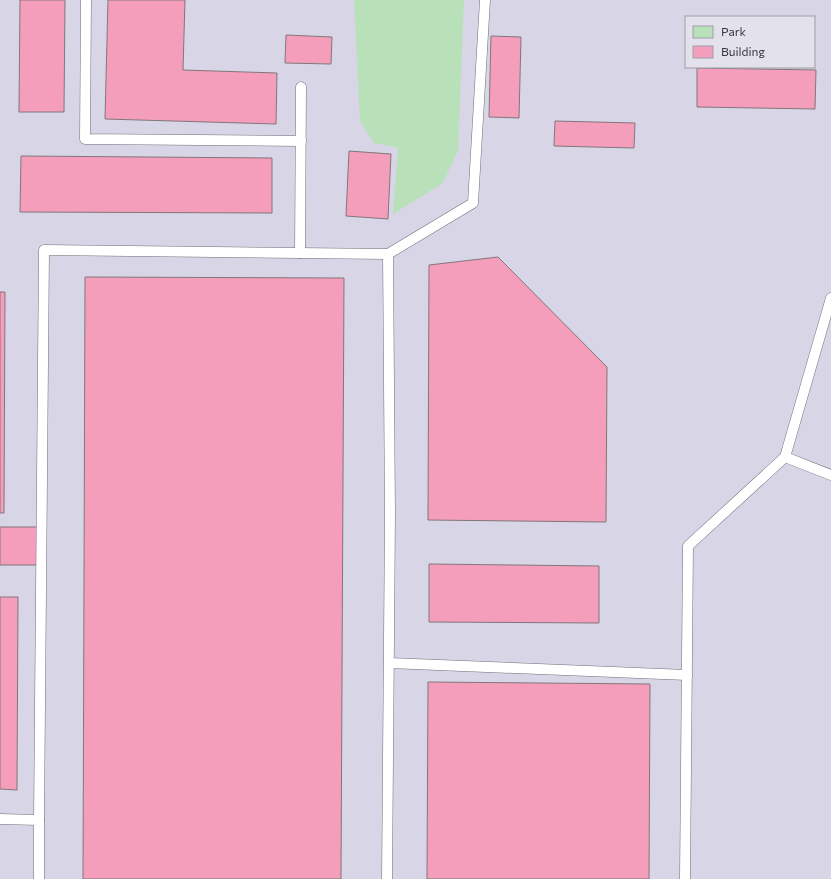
<svg xmlns="http://www.w3.org/2000/svg" width="831" height="879" font-family="Commissioner,sans-serif">
<style>
.built{fill:#d7d5e6;fill-rule:evenodd}
.green{fill:#b8e1ba}
.building{fill:#f49ebc;stroke:#81777a}
.lines{fill:none;stroke-linecap:round;stroke-linejoin:round}
.lane-casing{stroke:#6f6e77;stroke-width:11}
.lane{stroke:#fff;stroke-width:10}
</style>
<rect width="100%" height="100%" fill="#e3e2ec"/>
<path class="built" d="M0,0H831V879H0ZM686,17H814V67H686Z"/>
<polygon class="green" points="354,0 464,0 458,150 443,183 393,214 398,148 374,143 360,121"/>
<g class="building">
<polygon points="20,0 65,0 64,112 19,112"/>
<polygon points="108,0 185,0 183,70 277,73 276,124 105,119"/>
<polygon points="286,35 332,37 331,64 285,63"/>
<polygon points="491,36 521,37 519,118 489,117"/>
<polygon points="697,68 816,70 815,109 697,107"/>
<polygon points="555,121 635,123 634,148 554,146"/>
<polygon points="349,151 391,154 388,219 346,216"/>
<polygon points="21,156 272,158 272,213 20,212"/>
<polygon points="498,257 607,367 606,522 428,520 429,265"/>
<polygon points="85,277 344,278 341,879 83,879"/>
<polygon points="0,292 5,292 4,513 0,513"/>
<rect x="0" y="527" width="39" height="38"/>
<polygon points="429,564 599,566 599,623 429,622"/>
<polygon points="0,597 18,597 17,790 0,789"/>
<polygon points="428,682 650,684 649,879 427,879"/>
</g>
<g class="lines">
<g class="lane-casing">
<g id="lane">
<polyline points="86,0 85,139 301,141"/>
<polyline points="300,253 301,87"/>
<polyline points="785,457 831,475"/>
<polyline points="389,663 687,675"/>
<polyline points="0,819 39,820 39,879"/>
<polyline points="39,820 44,250 388,254"/>
<polyline points="387,879 390,516 388,254 473,203 485,0"/>
<polyline points="685,879 688,546 785,457 831,298"/>
</g>
</g>
<use href="#lane" class="lane"/>
</g>
<rect x="685" y="16" width="130" height="52" fill="#e3e2ec" stroke="#9f9ea5"/>
<rect x="693" y="26" width="20" height="12" fill="#b8e1ba" stroke="#9f9ea5"/>
<text x="721" y="36" font-size="12" fill="#38373b">Park</text>
<rect x="693" y="46" width="20" height="12" fill="#f49ebc" stroke="#9f9ea5"/>
<text x="721" y="56" font-size="12" fill="#38373b">Building</text>
</svg>
